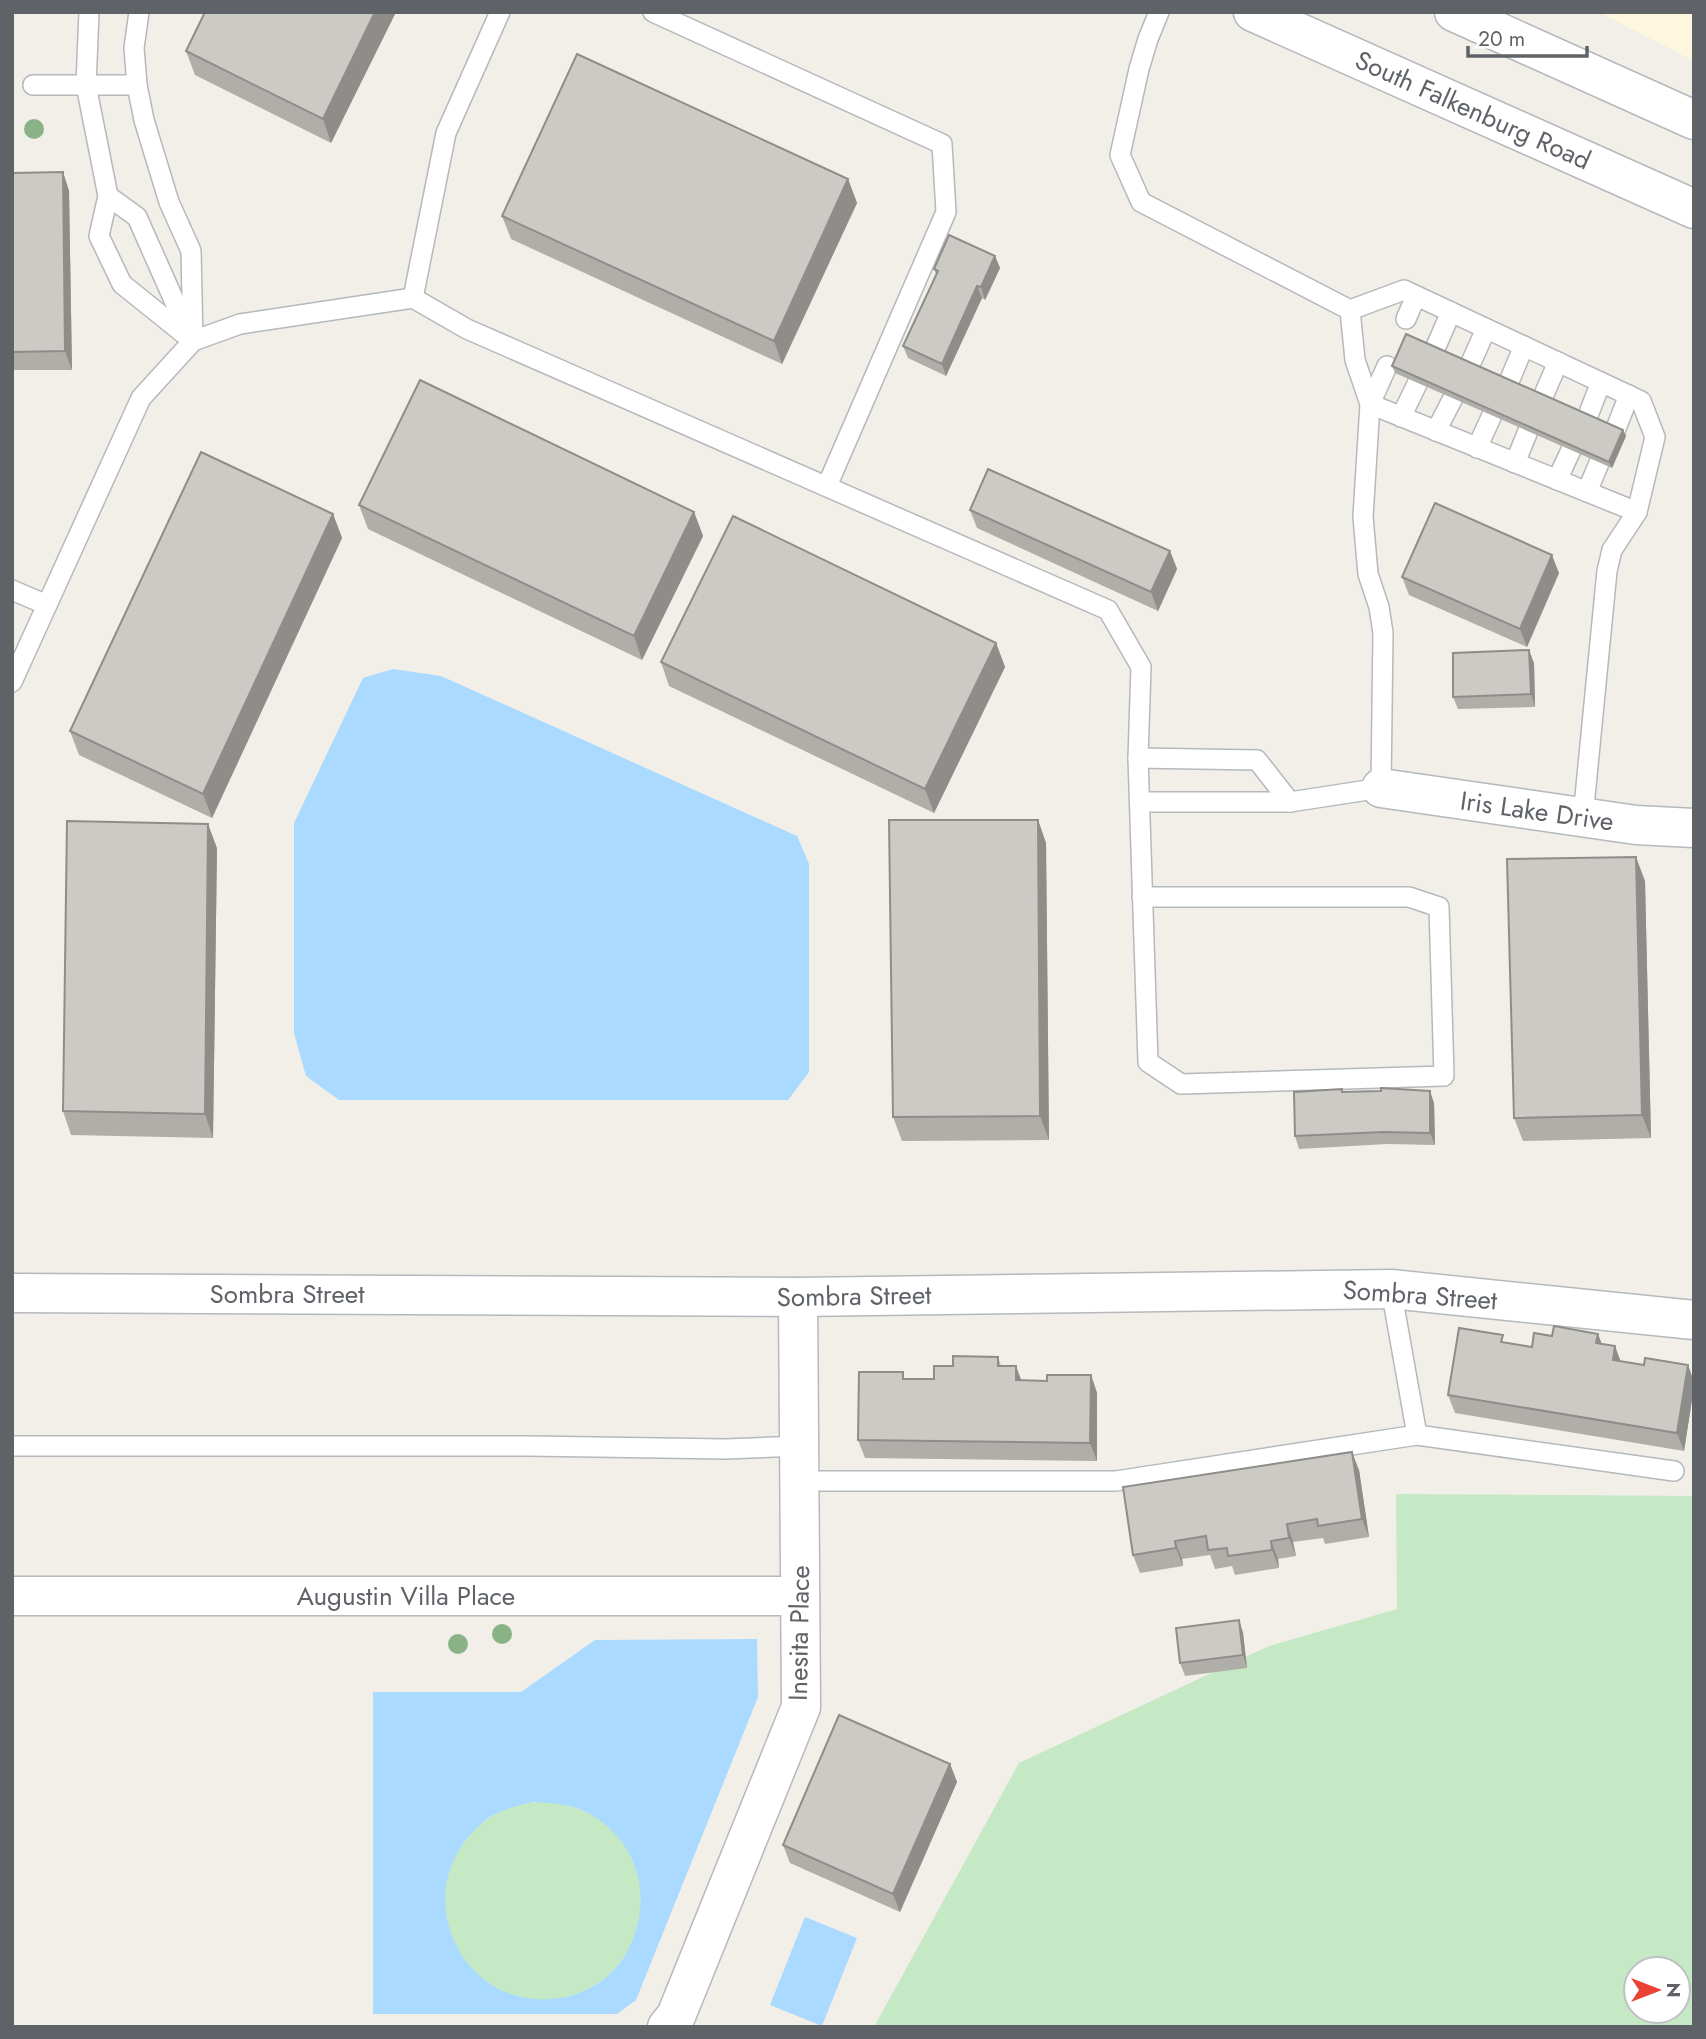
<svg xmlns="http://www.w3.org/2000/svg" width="1706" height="2039" font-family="Jost,sans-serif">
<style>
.commercial{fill:#fef7e0}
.green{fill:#c5e8c5;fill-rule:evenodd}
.water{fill:#aadaff;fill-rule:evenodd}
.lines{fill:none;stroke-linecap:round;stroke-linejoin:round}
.service-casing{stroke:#b5b8bc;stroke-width:22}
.minor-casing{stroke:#b5b8bc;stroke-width:41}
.tertiary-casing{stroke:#b5b8bc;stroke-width:41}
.service{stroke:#fff;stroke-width:19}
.minor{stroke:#fff;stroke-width:38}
.tertiary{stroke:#fff;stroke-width:38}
.tree{fill:#89b387}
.wall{fill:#afaea9}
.shaded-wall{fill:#8f8d8a}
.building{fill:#cccac5;stroke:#8f8d8a;stroke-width:2}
.labels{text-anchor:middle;stroke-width:7;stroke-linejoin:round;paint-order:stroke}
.street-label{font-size:26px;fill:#5f6368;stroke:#fff}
</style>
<rect width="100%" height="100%" fill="#f1efe8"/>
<polygon class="commercial" points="1599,12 1694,12 1694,61"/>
<g class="green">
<path d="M1396,1494L1694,1496V2027H874L1019,1763L1269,1646L1397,1609ZM1636,1969H1678V2011H1636Z"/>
<circle cx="543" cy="1901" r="99"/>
</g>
<g class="water">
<polygon points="393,669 441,676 797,836 809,864 809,1072 788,1100 339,1100 306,1076 294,1033 294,823 363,678"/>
<path d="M757,1639L758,1697L636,2000L617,2014H373V1692H521L595,1640ZM534,1802C553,1803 573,1804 590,1814C641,1844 654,1901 627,1952C616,1973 593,1990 570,1996C466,2022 401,1894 481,1824C495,1811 515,1806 534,1802Z"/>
<polygon points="805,1917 857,1938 822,2026 770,2005"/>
</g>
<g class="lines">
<g class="service-casing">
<g id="service">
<polyline points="89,12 86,85 108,196 99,236 122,284 193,341"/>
<polyline points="139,12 134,48 137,85 144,120 169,202 191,251 193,341"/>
<polyline points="653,12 942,144 946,212 827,486"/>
<polyline points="1159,12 1148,39 1139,69 1120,155 1141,202 1350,310 1404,290 1641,401 1655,437 1637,512 1612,550 1607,571 1583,817"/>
<polyline points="33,85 137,85"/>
<polyline points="108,196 137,217 189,334"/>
<polyline points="413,298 446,133 500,12"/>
<polyline points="1350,310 1355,360 1370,404 1637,512"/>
<polyline points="1406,319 1416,296"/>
<polyline points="1434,351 1451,312"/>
<polyline points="1469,367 1486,329"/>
<polyline points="1508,384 1524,346"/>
<polyline points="1542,399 1558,362"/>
<polyline points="1401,417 1418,382"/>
<polyline points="1587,418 1601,382"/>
<polyline points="1436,431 1453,398"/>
<polyline points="1615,431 1629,395"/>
<polyline points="1477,448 1492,415"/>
<polyline points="1515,463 1528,431"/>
<polyline points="1557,480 1571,450"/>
<polyline points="1587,492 1599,463"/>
<polyline points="12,590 47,605"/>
<polyline points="12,682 141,398 193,341 240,324 413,298 467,329 1108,610 1141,667 1138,758 1148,1062 1181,1084 1444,1076 1439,907 1409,897 1142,897"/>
<polyline points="1138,758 1257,760 1290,802"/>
<polyline points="1140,802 1290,802 1381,788 1383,633 1379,607 1368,574 1363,517 1370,404 1387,366"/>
<polyline points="1391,1289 1417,1435"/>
<polyline points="12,1446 529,1446 726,1449 799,1446"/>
<polyline points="799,1481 1116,1481 1417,1435 1674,1471"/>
</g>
</g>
<g class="minor-casing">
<g id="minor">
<polyline points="1381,788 1636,825 1694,828"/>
<polyline points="12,1293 798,1297 1391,1289 1694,1320"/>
<polyline points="12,1596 800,1596"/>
<polyline points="667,2027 676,2016 801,1707 798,1297"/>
</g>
</g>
<g class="tertiary-casing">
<g id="tertiary">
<polyline points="1253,12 1694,209"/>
<polyline points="1454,12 1694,120"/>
</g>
</g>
<use href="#service" class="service"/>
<use href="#minor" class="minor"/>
<use href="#tertiary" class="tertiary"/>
</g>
<g class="tree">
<circle cx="34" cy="129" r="10"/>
<circle cx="502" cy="1634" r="10"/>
<circle cx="458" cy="1644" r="10"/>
</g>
<g class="wall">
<polygon points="396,12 331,143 195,75 186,51"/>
<polygon points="63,172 69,191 72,370 13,370 12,173"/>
<polygon points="848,179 857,203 782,364 511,239 502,216"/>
<polygon points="995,256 1000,268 985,300 982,298 946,376 908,358 903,346 936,274 934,269"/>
<polygon points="1392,366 1623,430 1626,436 1612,468 1395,373"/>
<polygon points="359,505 694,512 703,536 642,660 368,529"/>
<polygon points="970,510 1170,551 1177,569 1158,611 977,528"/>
<polygon points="333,514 342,538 212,818 79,755 70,731"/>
<polygon points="1559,573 1527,647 1409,595 1402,577"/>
<polygon points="996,643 1005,667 934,813 669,686 661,662"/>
<polygon points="1534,663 1535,707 1458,709 1453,697"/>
<polygon points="1038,820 1046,843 1049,1140 902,1141 893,1117"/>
<polygon points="217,848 213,1138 71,1135 63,1111"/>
<polygon points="1645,881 1651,1138 1523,1141 1514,1118"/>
<polygon points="1342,1089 1343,1092 1434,1103 1435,1145 1387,1144 1299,1149 1295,1136"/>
<polygon points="1505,1342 1532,1347 1602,1344 1615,1346 1620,1361 1644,1365 1688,1365 1694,1382 1694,1387 1684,1451 1455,1413 1448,1395"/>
<polygon points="998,1357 1001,1366 1016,1366 1021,1381 1047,1381 1091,1375 1097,1393 1097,1461 865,1458 858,1440 906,1379 934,1379 953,1366"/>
<polygon points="1359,1470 1369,1537 1325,1544 1323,1538 1293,1542 1296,1556 1278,1559 1279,1568 1235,1575 1232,1566 1215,1569 1210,1555 1182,1559 1183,1566 1140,1573 1133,1555"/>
<polygon points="1239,1620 1243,1633 1247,1668 1185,1676 1180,1663"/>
<polygon points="950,1764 957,1782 900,1912 790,1863 783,1845"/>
</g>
<g class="shaded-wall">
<polygon points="375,12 396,12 331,143 323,119"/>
<polygon points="63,172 69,191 72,370 65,351"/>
<polygon points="848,179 857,203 782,364 774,341"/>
<polygon points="995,256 1000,268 985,300 981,287"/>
<polygon points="977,286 982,298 946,376 942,364"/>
<polygon points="1623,430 1626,436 1612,468 1609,462"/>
<polygon points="694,512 703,536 642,660 634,636"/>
<polygon points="333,514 342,538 212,818 203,794"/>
<polygon points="1170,551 1177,569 1158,611 1151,592"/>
<polygon points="1552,555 1559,573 1527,647 1520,629"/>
<polygon points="996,643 1005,667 934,813 925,789"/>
<polygon points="1529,650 1534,663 1535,707 1531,694"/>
<polygon points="1038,820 1046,843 1049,1140 1040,1116"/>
<polygon points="208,824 217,848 213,1138 205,1114"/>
<polygon points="1636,857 1645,881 1651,1138 1642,1115"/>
<polygon points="1430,1091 1434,1103 1435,1145 1430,1133"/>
<polygon points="1598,1334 1605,1352 1596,1343"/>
<polygon points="1615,1346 1622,1365 1613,1360"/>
<polygon points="1688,1365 1694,1382 1694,1387 1684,1451 1677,1433"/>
<polygon points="1016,1366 1023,1385 1016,1380"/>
<polygon points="1091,1375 1097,1393 1097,1461 1090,1443"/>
<polygon points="1352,1452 1359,1470 1369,1537 1362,1519"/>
<polygon points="1287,1524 1293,1542 1296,1556 1289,1538"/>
<polygon points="1175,1541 1182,1559 1183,1566 1176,1548"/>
<polygon points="1271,1541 1278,1559 1279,1568 1272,1550"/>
<polygon points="1239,1620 1243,1633 1247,1668 1243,1655"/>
<polygon points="950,1764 957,1782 900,1912 893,1894"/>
</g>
<g class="building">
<polygon points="205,12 375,12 323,119 186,51"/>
<polygon points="577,54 848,179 774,341 502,216"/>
<polygon points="63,172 65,351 12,352 12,173"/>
<polygon points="949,235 995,256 981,287 977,286 942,364 903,346 938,271 934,269"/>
<polygon points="1406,334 1623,430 1609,462 1392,366"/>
<polygon points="420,380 694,512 634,636 359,505"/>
<polygon points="201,452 333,514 203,794 70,731"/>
<polygon points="988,469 1170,551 1151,592 970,510"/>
<polygon points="1435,503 1552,555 1520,629 1402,577"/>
<polygon points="733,516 996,643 925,789 661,662"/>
<polygon points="1529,650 1531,694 1453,697 1453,653"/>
<polygon points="889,820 1038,820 1040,1116 893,1117"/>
<polygon points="67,821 208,824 205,1114 63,1111"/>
<polygon points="1636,857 1642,1115 1514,1118 1507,859"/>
<polygon points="1381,1088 1430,1091 1430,1133 1383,1132 1295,1136 1294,1092 1342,1089 1342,1092 1381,1091"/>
<polygon points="1554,1326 1598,1334 1596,1343 1615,1346 1613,1360 1644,1365 1645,1358 1688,1365 1677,1433 1448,1395 1459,1328 1503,1335 1501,1342 1532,1347 1534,1333 1552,1336"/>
<polygon points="953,1356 998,1357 998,1366 1016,1366 1016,1380 1047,1381 1047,1375 1091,1375 1090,1443 858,1440 859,1372 903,1372 903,1379 934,1379 934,1366 953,1366"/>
<polygon points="1352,1452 1362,1519 1318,1526 1317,1519 1287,1524 1289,1538 1271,1541 1272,1550 1228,1556 1227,1548 1208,1550 1206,1536 1175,1541 1176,1548 1133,1555 1123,1487"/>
<polygon points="1239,1620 1243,1655 1180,1663 1176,1628"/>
<polygon points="839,1715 950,1764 893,1894 783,1845"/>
</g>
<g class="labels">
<g class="street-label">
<text transform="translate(1473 110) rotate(24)" y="9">South Falkenburg Road</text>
<text transform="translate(1537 811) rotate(8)" y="9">Iris Lake Drive</text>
<text x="287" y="1303">Sombra Street</text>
<text transform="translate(1420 1295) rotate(4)" y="9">Sombra Street</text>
<text transform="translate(854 1296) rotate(-1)" y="9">Sombra Street</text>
<text x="406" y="1605">Augustin Villa Place</text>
<text transform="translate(799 1633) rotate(-89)" y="9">Inesita Place</text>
</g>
</g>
<rect width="1706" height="2039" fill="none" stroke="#5f6368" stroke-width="28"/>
<g transform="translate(1657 1990) rotate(90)"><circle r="33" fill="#ffffff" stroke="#bfc1c3" stroke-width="2"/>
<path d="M0-5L12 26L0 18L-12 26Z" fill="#ea4335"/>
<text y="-10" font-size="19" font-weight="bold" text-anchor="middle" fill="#5f6368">N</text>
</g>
<path d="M1468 46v10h119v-10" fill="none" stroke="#5f6368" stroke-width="3.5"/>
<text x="1478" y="46" font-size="21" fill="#5f6368" stroke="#ffffff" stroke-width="5" paint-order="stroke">20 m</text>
</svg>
